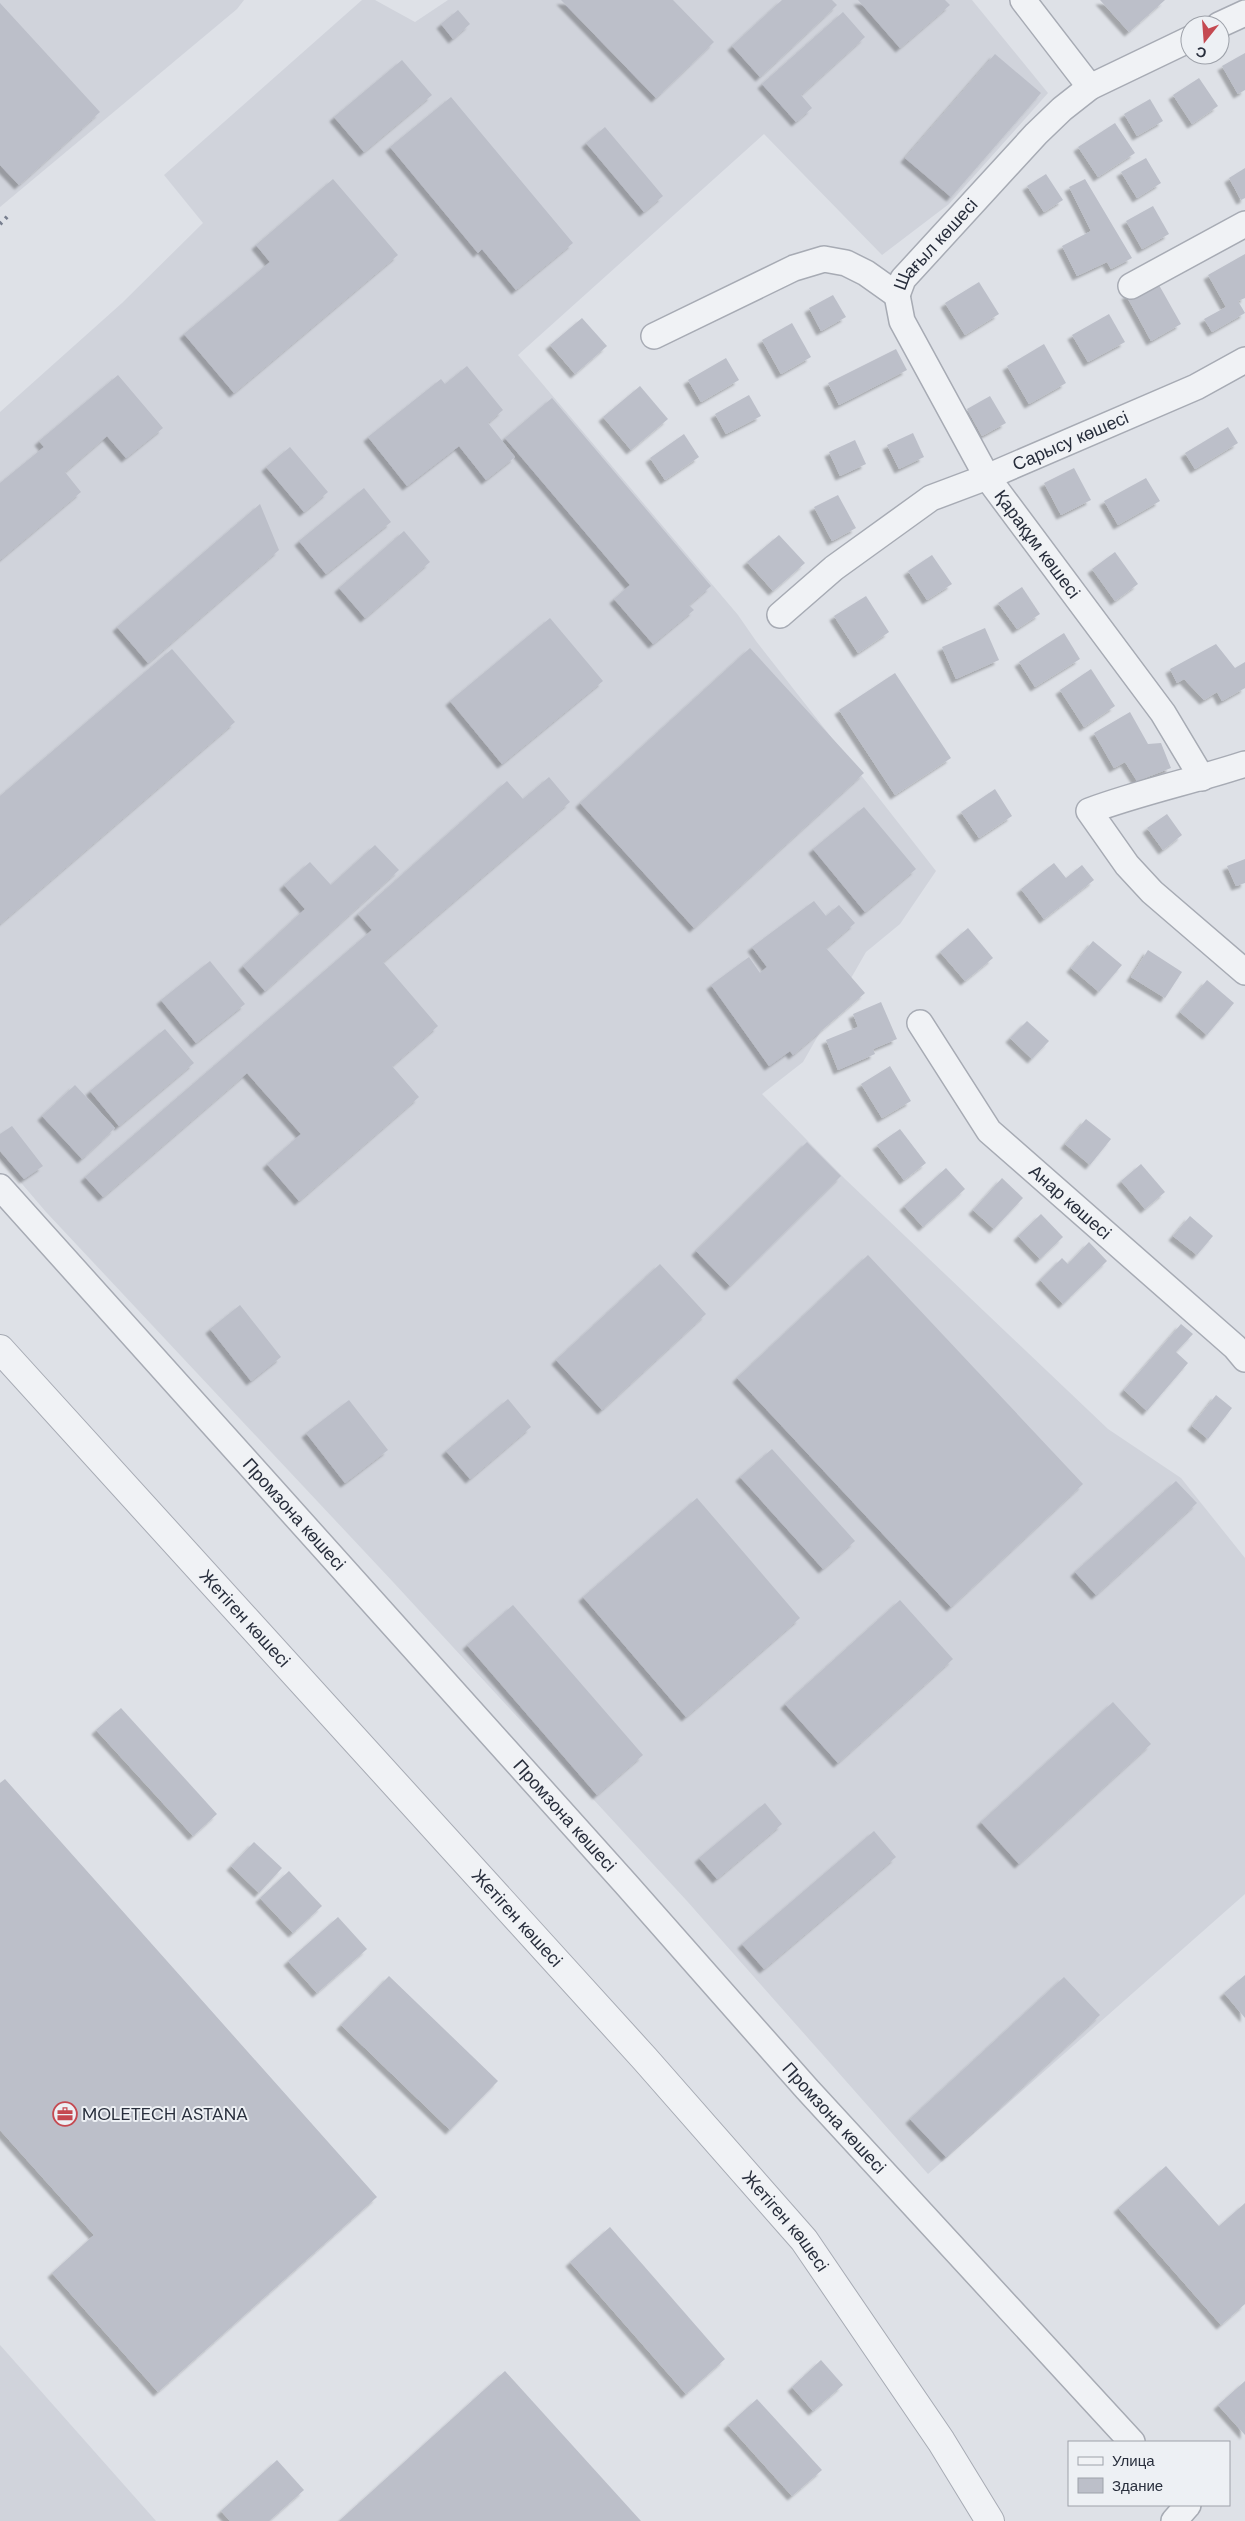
<svg xmlns="http://www.w3.org/2000/svg" width="1245" height="2521" font-family="'DM Sans',sans-serif">
<style>
.built{fill:#d0d3db}
.building{fill:#bcbfc9;filter:url(#shadow)}
.lines{fill:none;stroke-linecap:round;stroke-linejoin:round}
.minor-casing{stroke:#a7abb4;stroke-width:28}
.tertiary-casing{stroke:#a7abb4;stroke-width:30}
.minor{stroke:#f0f2f5;stroke-width:25}
.tertiary{stroke:#f0f2f5;stroke-width:28}
.rail{stroke:#787f8f;stroke-width:4;stroke-dasharray:2.5 5;stroke-linecap:butt}
.labels{text-anchor:middle;stroke-width:4;stroke-linejoin:round;paint-order:stroke}
.street-label{font-size:18px;fill:#282e3c;stroke:#edf0f4}
.poi-label{font-size:18px;fill:#282e3c;stroke:#edf0f4;text-anchor:start}
</style>
<defs>
<filter id="shadow"><feDropShadow dx="-4.5" dy="4.5" stdDeviation="1" flood-color="#0004"/></filter>
</defs>
<rect width="100%" height="100%" fill="#dee1e7"/>
<g class="built">
<polygon points="0,0 244,0 237,9 0,207"/>
<polygon points="362,0 375,0 415,22 448,0 972,0 1048,93 949,204 882,255 764,134 518,355 738,615 756,641 936,871 900,924 866,952 803,1062 762,1094 845,1179 1108,1429 1181,1478 1245,1558 1245,1894 928,2174 687,1901 394,1583 46,1212 0,1158 0,412 122,303 203,223 164,175"/>
<polygon points="0,2345 156,2521 0,2521"/>
</g>
<g class="building">
<polygon points="561,0 673,0 714,42 656,98"/>
<polygon points="782,0 832,0 837,5 760,77 732,46"/>
<polygon points="858,0 945,0 950,5 900,48"/>
<polygon points="1100,0 1165,0 1129,32"/>
<polygon points="0,3 100,112 19,185 0,165"/>
<polygon points="458,10 470,24 453,39 441,24"/>
<polygon points="843,12 865,37 801,95 812,108 796,122 762,84"/>
<polygon points="1245,53 1245,90 1238,94 1222,66"/>
<polygon points="995,54 1041,93 951,197 905,158"/>
<polygon points="402,60 432,95 364,152 334,117"/>
<polygon points="1199,78 1218,106 1192,124 1173,95"/>
<polygon points="451,97 573,243 516,290 482,249 478,253 390,147"/>
<polygon points="1150,99 1163,121 1137,136 1124,114"/>
<polygon points="1115,123 1135,153 1098,177 1078,147"/>
<polygon points="605,127 663,196 644,212 586,143"/>
<polygon points="1146,158 1161,183 1137,198 1121,172"/>
<polygon points="1245,168 1245,198 1241,200 1229,178"/>
<polygon points="1046,174 1063,200 1044,212 1027,186"/>
<polygon points="333,179 398,255 234,393 184,334 270,262 256,245"/>
<polygon points="1085,179 1132,258 1111,269 1107,262 1077,276 1062,246 1091,231 1069,187"/>
<polygon points="1153,206 1169,234 1142,249 1126,221"/>
<polygon points="1245,254 1245,298 1238,301 1245,313 1212,332 1204,319 1226,307 1208,275"/>
<polygon points="1155,278 1181,324 1151,341 1126,295"/>
<polygon points="979,282 999,314 965,335 945,303"/>
<polygon points="833,295 846,317 821,331 809,308"/>
<polygon points="1109,314 1125,342 1088,362 1072,335"/>
<polygon points="582,318 607,346 575,374 550,345"/>
<polygon points="792,323 811,357 781,374 762,340"/>
<polygon points="1044,344 1066,383 1029,404 1007,366"/>
<polygon points="896,349 907,370 839,405 828,383"/>
<polygon points="726,358 739,380 701,402 688,380"/>
<polygon points="467,366 503,410 488,423 515,457 486,480 459,446 407,486 368,437 441,379 445,384"/>
<polygon points="118,375 163,428 126,458 107,436 65,472 81,492 0,560 0,483 44,447 39,441"/>
<polygon points="640,386 668,419 631,450 603,417"/>
<polygon points="749,395 761,416 726,434 715,414"/>
<polygon points="990,396 1006,423 982,436 967,409"/>
<polygon points="552,398 711,586 689,605 694,610 653,644 614,599 630,585 505,438"/>
<polygon points="1228,427 1238,443 1195,469 1185,453"/>
<polygon points="913,433 924,457 899,469 887,445"/>
<polygon points="684,434 699,457 665,480 650,458"/>
<polygon points="855,440 866,464 840,476 829,452"/>
<polygon points="290,447 328,492 304,512 266,467"/>
<polygon points="1074,468 1091,500 1061,515 1044,483"/>
<polygon points="1146,478 1160,501 1118,525 1104,501"/>
<polygon points="364,488 391,522 326,574 299,541"/>
<polygon points="838,495 856,528 832,541 814,507"/>
<polygon points="260,504 279,550 148,663 117,627"/>
<polygon points="404,531 430,562 365,618 339,588"/>
<polygon points="779,535 805,563 773,591 747,562"/>
<polygon points="1115,552 1138,584 1115,601 1092,569"/>
<polygon points="932,555 952,584 927,600 908,571"/>
<polygon points="1022,587 1040,614 1017,629 998,603"/>
<polygon points="866,596 889,632 858,653 834,616"/>
<polygon points="550,618 603,681 502,764 450,701"/>
<polygon points="985,628 999,660 956,679 942,647"/>
<polygon points="1064,633 1080,659 1035,687 1019,662"/>
<polygon points="1216,644 1235,668 1245,662 1245,688 1222,701 1217,692 1204,700 1184,679 1177,683 1170,669"/>
<polygon points="750,648 864,773 694,928 580,803"/>
<polygon points="172,649 235,722 0,924 0,796"/>
<polygon points="1091,669 1115,706 1084,727 1060,690"/>
<polygon points="895,673 951,758 895,795 839,710"/>
<polygon points="1130,712 1148,744 1161,743 1171,768 1137,781 1125,762 1114,768 1094,733"/>
<polygon points="549,777 570,802 383,962 438,1026 392,1066 419,1097 299,1201 267,1164 301,1134 247,1073 103,1197 85,1177 372,930 358,914 507,781 523,799"/>
<polygon points="995,789 1012,816 979,838 961,812"/>
<polygon points="864,807 916,869 865,912 813,849"/>
<polygon points="1167,814 1182,835 1163,850 1147,828"/>
<polygon points="375,845 399,870 265,991 243,966 305,909 284,885 310,862 331,885"/>
<polygon points="1245,859 1245,883 1236,886 1227,866"/>
<polygon points="1054,863 1066,878 1082,865 1094,880 1044,919 1021,889"/>
<polygon points="814,901 826,916 839,905 855,923 826,948 865,993 793,1055 790,1051 769,1066 711,985 749,957 760,973 767,967 752,947"/>
<polygon points="968,928 993,958 965,981 940,952"/>
<polygon points="1093,941 1122,965 1099,992 1071,968"/>
<polygon points="1148,950 1182,972 1165,998 1131,977"/>
<polygon points="210,961 245,1004 196,1043 161,1000"/>
<polygon points="1207,980 1234,1003 1207,1035 1180,1012"/>
<polygon points="881,1002 897,1039 873,1049 875,1054 838,1070 826,1040 858,1027 853,1014"/>
<polygon points="1027,1021 1049,1041 1032,1059 1010,1038"/>
<polygon points="165,1029 194,1063 119,1126 90,1091"/>
<polygon points="890,1066 911,1101 882,1118 861,1084"/>
<polygon points="75,1085 115,1128 82,1159 42,1116"/>
<polygon points="1086,1119 1111,1139 1090,1165 1065,1144"/>
<polygon points="12,1126 43,1166 24,1179 0,1151 0,1134"/>
<polygon points="900,1129 926,1163 904,1180 877,1145"/>
<polygon points="807,1142 841,1176 730,1286 696,1251"/>
<polygon points="1141,1164 1165,1192 1145,1209 1121,1181"/>
<polygon points="946,1168 965,1189 923,1227 904,1206"/>
<polygon points="1002,1178 1023,1198 994,1229 973,1210"/>
<polygon points="1041,1214 1063,1237 1040,1259 1018,1236"/>
<polygon points="1190,1216 1213,1236 1197,1255 1173,1236"/>
<polygon points="1089,1242 1107,1261 1063,1304 1040,1280 1062,1258 1068,1264"/>
<polygon points="868,1255 1083,1484 951,1607 737,1378"/>
<polygon points="660,1264 706,1314 602,1410 556,1360"/>
<polygon points="240,1305 281,1357 251,1381 210,1329"/>
<polygon points="1181,1324 1193,1334 1176,1352 1188,1363 1147,1411 1124,1390"/>
<polygon points="1216,1395 1232,1408 1208,1439 1192,1426"/>
<polygon points="508,1399 531,1427 470,1479 446,1451"/>
<polygon points="349,1400 388,1450 345,1483 306,1433"/>
<polygon points="772,1449 855,1541 823,1569 740,1477"/>
<polygon points="1176,1481 1197,1503 1096,1595 1075,1572"/>
<polygon points="697,1498 800,1618 686,1717 583,1597"/>
<polygon points="900,1600 953,1659 838,1763 785,1704"/>
<polygon points="513,1605 643,1755 597,1795 467,1645"/>
<polygon points="1113,1702 1151,1744 1019,1864 981,1822"/>
<polygon points="121,1708 217,1814 193,1836 96,1730"/>
<polygon points="5,1779 377,2197 158,2392 52,2273 94,2235 0,2130 0,1783"/>
<polygon points="765,1803 782,1824 717,1879 699,1858"/>
<polygon points="874,1831 896,1857 764,1969 742,1944"/>
<polygon points="254,1842 282,1868 259,1893 231,1866"/>
<polygon points="289,1871 322,1906 293,1933 260,1898"/>
<polygon points="338,1917 367,1949 317,1993 288,1961"/>
<polygon points="1245,1975 1245,2018 1224,1993"/>
<polygon points="389,1976 498,2081 450,2130 341,2025"/>
<polygon points="1064,1977 1100,2015 946,2157 910,2119"/>
<polygon points="1166,2166 1219,2226 1245,2203 1245,2304 1221,2325 1118,2208"/>
<polygon points="610,2227 725,2359 686,2394 570,2262"/>
<polygon points="821,2360 843,2385 813,2411 792,2387"/>
<polygon points="505,2371 641,2521 339,2521"/>
<polygon points="1245,2381 1245,2435 1218,2405"/>
<polygon points="757,2399 822,2470 792,2496 728,2425"/>
<polygon points="277,2460 304,2490 269,2521 230,2521 221,2511"/>
</g>
<g class="lines">
<g class="minor-casing">
<g id="minor">
<polyline points="1023,0 1090,87"/>
<polyline points="1219,25 1245,13"/>
<polyline points="1131,286 1245,224"/>
<path id="s1" d="M897,295L902,321L987,477L1163,713L1202,778"/>
<path id="s2" d="M654,336L794,268L824,259L846,263L866,273L897,295L903,279L1036,134L1062,109L1090,87L1190,39"/>
<path id="s3" d="M780,615L834,568L931,498L987,477L1196,387L1245,360"/>
<path d="M1245,764C1193,781 1140,792 1089,811L1127,865L1152,892L1245,972"/>
<path id="s4" d="M920,1023L989,1131L1235,1347L1245,1359"/>
<path id="s5" d="M0,1187L626,1884L807,2089L1132,2442"/>
<polyline points="1174,2521 1188,2505"/>
</g>
</g>
<g class="tertiary-casing">
<g id="tertiary">
<path id="s6" d="M0,1349L645,2059L804,2240L941,2441L990,2521"/>
</g>
</g>
<use href="#minor" class="minor"/>
<use href="#tertiary" class="tertiary"/>
<polyline class="rail" points="0,224 9,215"/>
</g>
<defs>
<g id="office-ring" transform="scale(1.25)"><circle r="9.5" fill="#edf0f4" stroke="#c54951" stroke-width="1.5"/><path d="M-6-3h4V-5.5h4V-3h4V5H-6ZM-1-4.5V-3h2v-1.5ZM-6 0V1H6V0Z" fill="#c54951"/></g>
</defs>
<g fill-rule="evenodd">
<use href="#office-ring" x="65" y="2114"/>
</g>
<g class="labels">
<g class="street-label">
<text dy="6" stroke="none"><textPath href="#s2" startOffset="334">Шағыл көшесі</textPath></text>
<text dy="6" stroke="none"><textPath href="#s3" startOffset="342">Сарысу көшесі</textPath></text>
<text dy="6" stroke="none"><textPath href="#s1" startOffset="288">Қарақұм көшесі</textPath></text>
<text dy="6" stroke="none"><textPath href="#s4" startOffset="236">Анар көшесі</textPath></text>
<text dy="6" stroke="none"><textPath href="#s5" startOffset="440">Промзона көшесі</textPath></text>
<text dy="6" stroke="none"><textPath href="#s6" startOffset="364">Жетіген көшесі</textPath></text>
<text dy="6" stroke="none"><textPath href="#s5" startOffset="845">Промзона көшесі</textPath></text>
<text dy="6" stroke="none"><textPath href="#s6" startOffset="769">Жетіген көшесі</textPath></text>
<text dy="6" stroke="none"><textPath href="#s5" startOffset="1250">Промзона көшесі</textPath></text>
<text dy="6" stroke="none"><textPath href="#s6" startOffset="1174">Жетіген көшесі</textPath></text>
</g>
<g class="poi-label">
<text x="82" y="2120">MOLETECH ASTANA</text>
</g>
</g>
<rect x="1068" y="2441" width="162" height="65" fill="#edf0f4" stroke="#9ea2aa"/>
<rect x="1078" y="2457" width="25" height="8" fill="#f0f2f5" stroke="#9ea2aa"/>
<text x="1112" y="2466" font-size="15" fill="#282e3c">Улица</text>
<rect x="1078" y="2478" width="25" height="15" fill="#bcbfc9" stroke="#9ea2aa"/>
<text x="1112" y="2491" font-size="15" fill="#282e3c">Здание</text>
<g transform="translate(1205 40) rotate(197)"><circle r="24" fill="#edf0f4" stroke="#9ea2aa"/>
<path d="M0-4L9 19L0 12L-9 19Z" fill="#c54951"/>
<text y="-8" font-size="14" font-weight="bold" text-anchor="middle" fill="#282e3c">С</text>
</g>
</svg>
